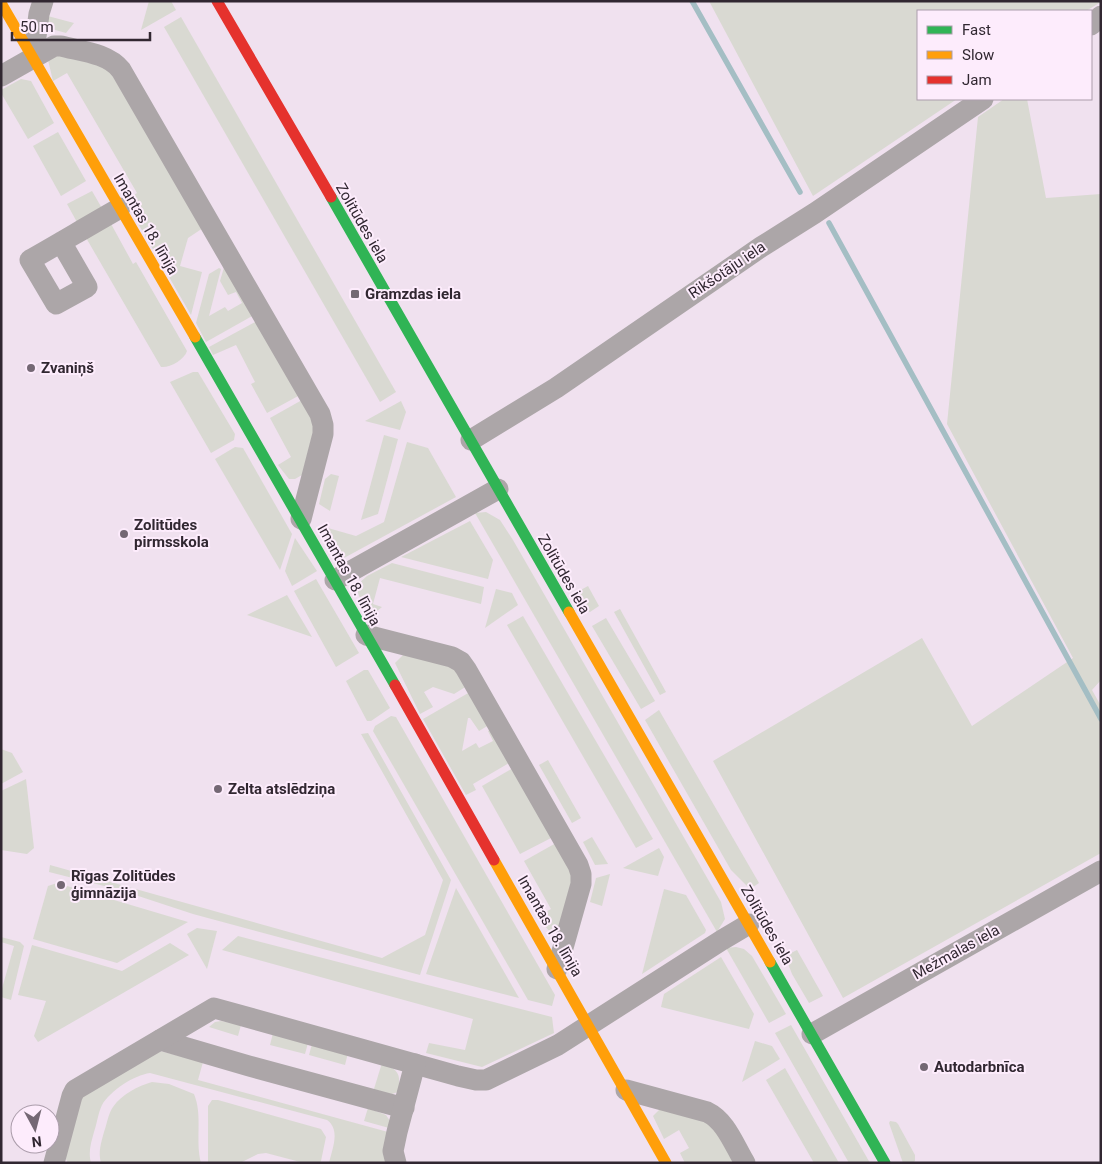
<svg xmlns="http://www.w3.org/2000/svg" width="1102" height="1164" font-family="Roboto,sans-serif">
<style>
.green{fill:#d9d9d2}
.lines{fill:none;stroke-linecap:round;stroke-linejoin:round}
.stream{stroke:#a4bec4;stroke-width:5.5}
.street{stroke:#aca6a8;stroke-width:21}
.fast{stroke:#30b455;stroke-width:11}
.slow{stroke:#ff9f0a;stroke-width:11}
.jam{stroke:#e5322d;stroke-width:11}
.poi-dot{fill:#746874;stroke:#fdecfc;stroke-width:2}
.labels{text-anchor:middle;stroke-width:4;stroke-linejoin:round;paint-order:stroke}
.street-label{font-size:15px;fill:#312731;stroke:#fdecfc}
.poi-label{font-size:15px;font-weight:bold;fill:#312731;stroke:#fdecfc;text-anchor:start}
</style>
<rect width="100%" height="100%" fill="#f0e1ef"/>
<g class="green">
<polygon points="149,1 171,1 176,10 141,30"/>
<polygon points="709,1 1101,1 1101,2 1086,11 918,11 918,99 957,99 813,196"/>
<polygon points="44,15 74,23 66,33 48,28"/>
<polygon points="181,17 396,392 380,402 164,27"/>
<polygon points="58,54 108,68 203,228 188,238 180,266 202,272 191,315 125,201 137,193 67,73 53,81 48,60"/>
<polygon points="21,79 31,81 54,123 28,139 1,93 1,90"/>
<polygon points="1004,99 1027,99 1046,198 1101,194 1101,680 1092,690 1101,706 1101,853 843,998 713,761 922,638 972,726 1073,658 947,424 978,117"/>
<polygon points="58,132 86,181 61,196 33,146"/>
<polygon points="92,191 103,210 78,224 67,204"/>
<path d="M110,222L133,264L136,262L187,351C184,360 170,368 161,367L85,236Z"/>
<polygon points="225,264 254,315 206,342 196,323 209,274 219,268 221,269 209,316 225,307 228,311 242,303 236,292 228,295 220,281"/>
<polygon points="257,321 300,395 267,413 251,384 255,382 236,345 213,355 209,347"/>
<polygon points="193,372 198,372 235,434 234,440 211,453 170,382"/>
<polygon points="302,400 315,425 302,475 295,479 289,479 278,465 291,457 270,418"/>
<polygon points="401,401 406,412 400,430 365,421"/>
<polygon points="384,435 398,439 378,514 361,520"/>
<polygon points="407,442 428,448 456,497 344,558 331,552 324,534 328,528 356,536 384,522"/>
<polygon points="235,447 243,448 292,534 280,570 215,459"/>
<polygon points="331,474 339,476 330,511 319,504 325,479"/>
<polygon points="486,512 500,520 513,540 721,902 725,919 717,932 475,513"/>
<polygon points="470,521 493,560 488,579 401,557"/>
<polygon points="295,538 317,571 292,586 285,571"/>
<path d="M392,563L484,587L481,604L380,578L373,604L382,607L372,615C364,607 357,596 357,585L367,576Z"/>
<polygon points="316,579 359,653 336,667 294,591"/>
<polygon points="588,586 599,606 590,612 585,611 575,593"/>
<polygon points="496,589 512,593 518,605 485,628"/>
<polygon points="287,595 312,637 247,615"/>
<polygon points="620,609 666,692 660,695 614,612"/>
<polygon points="523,616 653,839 636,848 507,625"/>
<polygon points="606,618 655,701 641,709 592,626"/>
<polygon points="403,655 408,655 453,666 467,686 454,694 433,687 424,692 433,707 420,714 395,663"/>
<polygon points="364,670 368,670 390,708 371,721 367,721 346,681"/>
<polygon points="470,692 489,725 479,731 470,718 468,718 462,751 476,743 479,748 493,741 488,731 491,729 511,762 473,784 476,790 466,795 423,719"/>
<polygon points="659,710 759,883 750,889 731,870 645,720"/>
<polygon points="391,716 396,717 555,995 552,1006 528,1000 373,731 375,726"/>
<polygon points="368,733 451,880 420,975 193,914 120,890 49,872 50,865 382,958 425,935 443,880 361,734"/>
<polygon points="1,749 12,753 23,772 1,784"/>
<polygon points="548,760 581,818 572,823 539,765"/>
<polygon points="513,768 553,837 520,854 482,786"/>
<polygon points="26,779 34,848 27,854 1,850 1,791"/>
<polygon points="592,837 608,864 595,865 583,842"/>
<polygon points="556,843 573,876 558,929 551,933 537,917 551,909 524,861"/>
<polygon points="659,848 664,857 658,876 623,868"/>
<polygon points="610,874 602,906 590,902 596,878"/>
<polygon points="57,883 188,922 117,963 33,939 48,886"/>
<polygon points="456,888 519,998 426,974"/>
<polygon points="664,889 686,895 706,930 705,933 642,974"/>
<polygon points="197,928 217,931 207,969 187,934"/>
<polygon points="238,936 552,1017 554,1033 482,1067 426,1053 429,1043 465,1050 473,1019 222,950"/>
<polygon points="1,937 20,942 24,946 11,1000 1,997 1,992 14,946 1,942"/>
<polygon points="170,943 189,955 38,1042 34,1036 46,1001 18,995 32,945 122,971"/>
<polygon points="736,947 744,949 752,956 786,1014 769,1023 726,948"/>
<polygon points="797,950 823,996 809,1003 792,974 785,956"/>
<polygon points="721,957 754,1014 749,1029 661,1007 664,994"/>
<polygon points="221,1021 241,1025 238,1036 209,1027 215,1022"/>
<polygon points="791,1025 870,1163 849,1163 775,1033"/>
<polygon points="273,1033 308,1043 305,1054 270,1045"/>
<polygon points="755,1041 772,1046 780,1059 742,1082"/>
<polygon points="312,1044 348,1053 345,1065 309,1055"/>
<path d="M160,1051L203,1062L198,1080L388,1132L385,1163H329C332,1149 341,1130 327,1120L150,1073C134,1075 110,1091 102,1105C98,1113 97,1124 94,1132C91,1143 88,1152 91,1163H68L63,1154L80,1098Z"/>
<path d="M382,1063C399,1070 401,1074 398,1092L392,1094L373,1092Z"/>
<polygon points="785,1068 839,1163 814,1163 766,1080"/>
<path d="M152,1082L169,1084L194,1094C203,1116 195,1140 201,1163H101C98,1152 101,1143 104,1132C107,1124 108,1114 113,1107C122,1094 138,1086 152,1082Z"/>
<polygon points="212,1100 218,1100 321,1129 326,1137 321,1161 320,1163 304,1163 266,1153 258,1154 240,1163 208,1163 208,1106"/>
<polygon points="368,1108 386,1115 390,1121 389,1128 364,1121"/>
<polygon points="661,1108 709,1122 737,1163 685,1163 680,1153 689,1148 679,1130 664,1139 653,1116"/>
<polygon points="890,1121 896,1122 898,1124 915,1155 915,1161 912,1163 903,1163 889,1123"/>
</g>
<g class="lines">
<g class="stream">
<polyline points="692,1 800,192"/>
<polyline points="829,223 1101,719"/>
</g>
<g class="street">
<polyline points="1091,25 1101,16"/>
<polyline points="33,59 39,14 43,1"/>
<path d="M1,76L54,46H61C80,51 108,53 121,70L320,414L323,425V434L301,519"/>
<path d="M61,242L87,287L56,304L30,260C60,243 90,225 120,208"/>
<polyline points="471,440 556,388 761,247 815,213 983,99"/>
<polyline points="335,580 498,489"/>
<polyline points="366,635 452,657 461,662 466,669 578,865 581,874 581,884 557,969"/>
<polyline points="812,1034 1101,871"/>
<polyline points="160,1040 249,1066 404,1108"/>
<path d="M626,1090L707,1112C726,1121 734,1145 745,1163"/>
<polyline points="54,1163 72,1096 75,1090 214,1008 458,1076 476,1080 486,1080 558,1045 722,940 749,924"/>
<polyline points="396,1163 393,1151 397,1132 415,1064"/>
</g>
<g class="fast">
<polyline points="331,197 569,612"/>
<polyline points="195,337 395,685"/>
<polyline points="770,962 885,1163"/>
</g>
<g class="slow">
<polyline points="1,3 195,337"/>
<polyline points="569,612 770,962"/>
<polyline points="494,860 666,1163"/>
</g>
<g class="jam">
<polyline points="217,1 331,197"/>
<polyline points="395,685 494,860"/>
</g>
</g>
<g class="poi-dot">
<rect x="350" y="289" width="10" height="10" rx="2.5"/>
<circle cx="31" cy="368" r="5"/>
<circle cx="124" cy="534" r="5"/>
<circle cx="218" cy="789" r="5"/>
<circle cx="61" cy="885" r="5"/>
<circle cx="924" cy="1067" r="5"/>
</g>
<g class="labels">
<g class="street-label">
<text transform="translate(362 223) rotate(60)" y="5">Zolitūdes iela</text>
<text transform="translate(146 224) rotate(60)" y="5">Imantas 18. līnija</text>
<text transform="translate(727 270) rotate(-34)" y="5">Rikšotāju iela</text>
<text transform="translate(564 574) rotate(60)" y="5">Zolitūdes iela</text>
<text transform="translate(349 575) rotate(61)" y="5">Imantas 18. līnija</text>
<text transform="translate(767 925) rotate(60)" y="5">Zolitūdes iela</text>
<text transform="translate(550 926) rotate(60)" y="5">Imantas 18. līnija</text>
<text transform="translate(956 952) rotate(-29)" y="5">Mežmalas iela</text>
</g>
<g class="poi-label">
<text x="365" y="299">Gramzdas iela</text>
<text x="41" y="373">Zvaniņš</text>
<text x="134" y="530">Zolitūdes<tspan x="134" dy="17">pirmsskola</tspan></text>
<text x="228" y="794">Zelta atslēdziņa</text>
<text x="71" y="881">Rīgas Zolitūdes<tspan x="71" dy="17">ģimnāzija</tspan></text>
<text x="934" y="1072">Autodarbnīca</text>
</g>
</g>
<rect width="1102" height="1164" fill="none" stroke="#312731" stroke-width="5"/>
<rect x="917" y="10" width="175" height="90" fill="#fdecfc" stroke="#ab9dab"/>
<rect x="927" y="26" width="25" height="8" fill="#30b455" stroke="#ab9dab"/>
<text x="962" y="35" font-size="15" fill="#312731">Fast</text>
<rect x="927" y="51" width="25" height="8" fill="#ff9f0a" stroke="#ab9dab"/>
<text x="962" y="60" font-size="15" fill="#312731">Slow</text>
<rect x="927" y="76" width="25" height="8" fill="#e5322d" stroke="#ab9dab"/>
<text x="962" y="85" font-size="15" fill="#312731">Jam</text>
<g transform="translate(35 1129) rotate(173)"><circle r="24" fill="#fdecfc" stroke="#ab9dab"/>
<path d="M0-4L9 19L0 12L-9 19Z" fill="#746874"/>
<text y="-8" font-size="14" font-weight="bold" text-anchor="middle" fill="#312731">N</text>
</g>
<path d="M12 32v8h138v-8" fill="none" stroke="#312731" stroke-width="2.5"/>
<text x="20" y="32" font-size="15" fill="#312731" stroke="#fdecfc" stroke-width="4" paint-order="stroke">50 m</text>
</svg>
